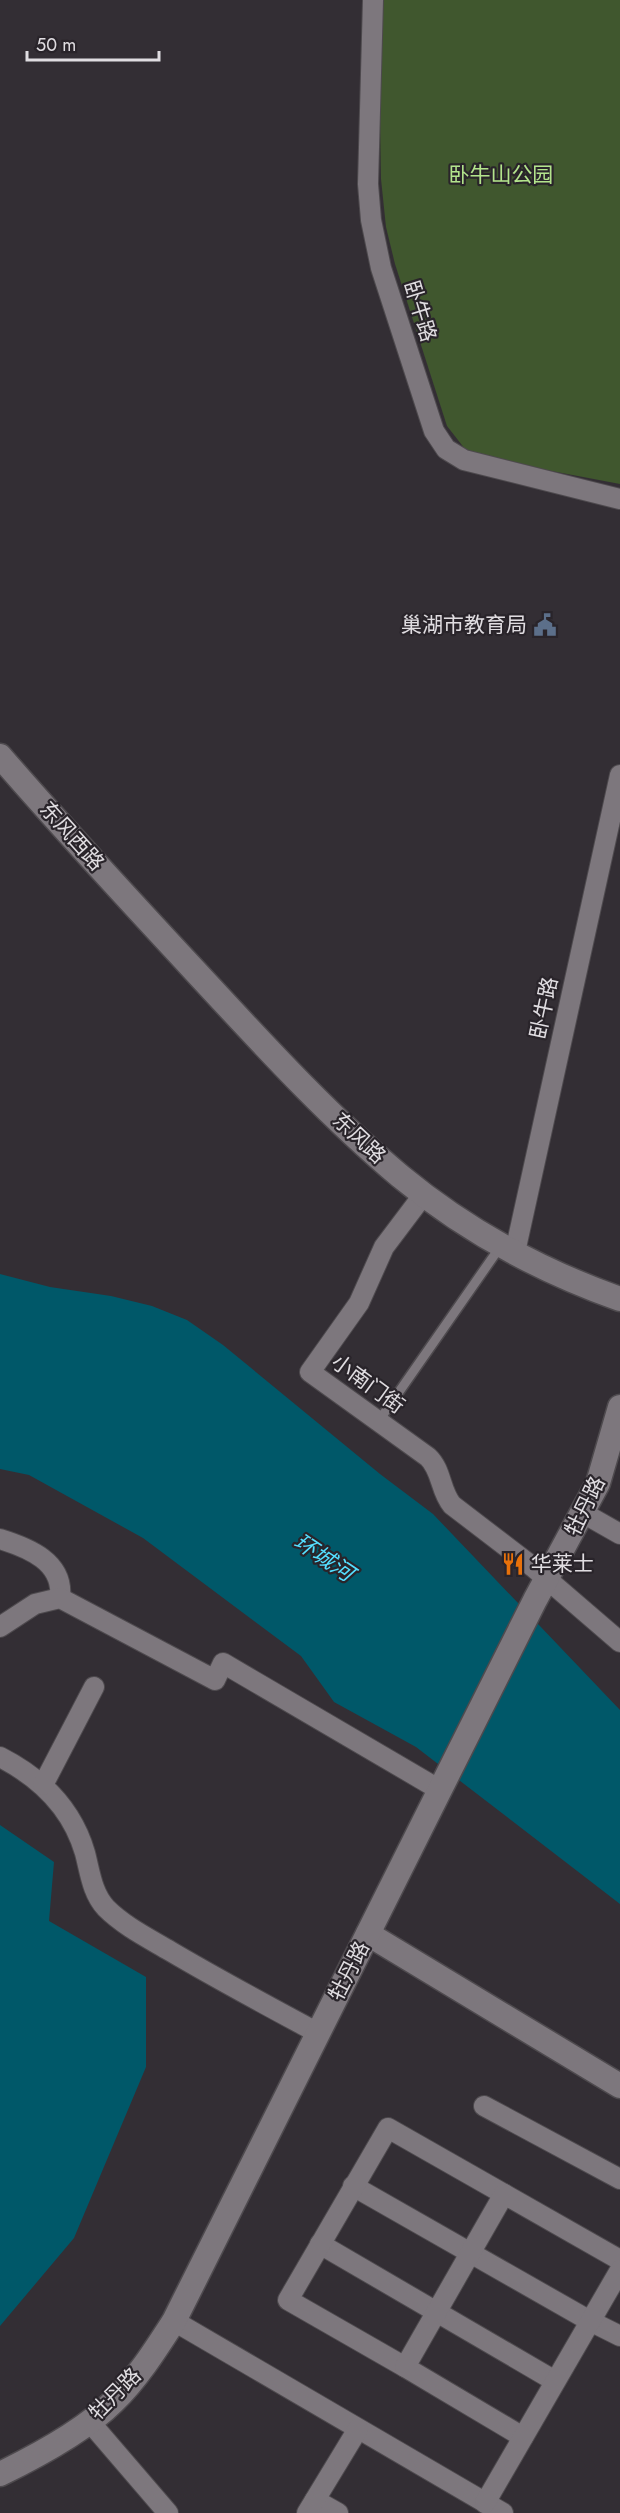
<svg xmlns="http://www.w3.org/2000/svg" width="620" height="2513" font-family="Jost,'Noto Sans SC',sans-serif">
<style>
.green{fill:#40572e}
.water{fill:#005869}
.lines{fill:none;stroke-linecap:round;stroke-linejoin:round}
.service-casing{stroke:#4e4a4e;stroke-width:12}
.minor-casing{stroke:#4e4a4e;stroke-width:22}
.tertiary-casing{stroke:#4e4a4e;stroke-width:27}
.service{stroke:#7d777d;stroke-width:9}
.minor{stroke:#7d777d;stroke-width:20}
.tertiary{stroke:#7d777d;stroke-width:24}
.labels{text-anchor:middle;stroke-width:4.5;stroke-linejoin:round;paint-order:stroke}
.park-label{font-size:21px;fill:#b3e48c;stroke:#29242a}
.street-label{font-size:21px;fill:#e0dde1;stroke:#29242a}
.poi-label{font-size:21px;fill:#e0dde1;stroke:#29242a;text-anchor:end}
.water-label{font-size:22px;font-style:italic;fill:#54dfff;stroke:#29242a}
</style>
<rect width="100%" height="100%" fill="#332e34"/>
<polygon class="green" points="380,0 620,0 620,484 488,459 465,449 447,426 395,264 386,227 381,179 380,121"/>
<g class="water">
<polygon points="0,1274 50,1287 111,1296 152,1306 187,1320 223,1345 380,1474 433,1514 620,1710 620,1904 416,1747 334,1702 301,1656 143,1538 29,1475 0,1469"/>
<polygon points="0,1825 54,1862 49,1921 146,1977 146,2067 74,2238 0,2326"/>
</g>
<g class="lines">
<g class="service-casing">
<polyline id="service" points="378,1422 500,1247"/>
</g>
<g class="minor-casing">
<g id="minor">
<polyline points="373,0 368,184 371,220 381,268 434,431 446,449 464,460 620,499"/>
<path d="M424,1194L384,1247L359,1303L310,1372L428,1457C442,1470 440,1491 452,1505L533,1567L620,1642"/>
<polyline points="515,1252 620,775"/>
<polyline points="583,1513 620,1534"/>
<path d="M0,1539C29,1548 64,1562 60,1598"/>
<polyline points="0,1627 35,1604 60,1598 215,1680 223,1663 440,1790"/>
<path d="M0,1757C41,1778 72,1808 85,1853C90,1872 92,1893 106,1908C124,1926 148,1938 170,1951C219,1980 268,2006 318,2033"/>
<polyline points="43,1785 94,1687"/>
<polyline points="484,2106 620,2179"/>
<polyline points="353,2186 590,2321 620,2336"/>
<polyline points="320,2244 555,2381"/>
<polyline points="174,2321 503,2513"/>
<polyline points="405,2367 288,2300 388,2128 504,2194"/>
<polyline points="89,2421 168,2513"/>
<polyline points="523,2437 405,2367 504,2194 620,2260"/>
<polyline points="315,2500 338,2513"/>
<polyline points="485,2503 620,2270"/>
<polyline points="307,2513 358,2429"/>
</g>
</g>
<g class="tertiary-casing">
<g id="tertiary">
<path d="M0,756C63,829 129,900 195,971C260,1041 326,1114 400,1176C464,1229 541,1271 620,1299"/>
<polyline points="368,1934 620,2086"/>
<path d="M0,2474C37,2456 84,2431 113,2402C137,2379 156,2349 174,2321L535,1600L598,1483L620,1407"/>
</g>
</g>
<use href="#service" class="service"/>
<use href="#minor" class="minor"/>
<use href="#tertiary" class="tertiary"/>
</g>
<defs>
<g id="civic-bare" transform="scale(1.8)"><path d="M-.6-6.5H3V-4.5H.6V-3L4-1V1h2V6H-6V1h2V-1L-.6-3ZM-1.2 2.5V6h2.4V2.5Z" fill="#5c6f8a" stroke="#29242a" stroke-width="2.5" paint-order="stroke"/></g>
<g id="restaurant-bare" transform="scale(1.8)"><path d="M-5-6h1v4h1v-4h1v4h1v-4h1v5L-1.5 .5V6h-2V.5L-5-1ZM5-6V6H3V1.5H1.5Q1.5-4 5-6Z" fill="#e8710a" stroke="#29242a" stroke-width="2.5" paint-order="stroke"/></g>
</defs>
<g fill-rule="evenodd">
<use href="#civic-bare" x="545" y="625"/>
<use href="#restaurant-bare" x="513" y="1564"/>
</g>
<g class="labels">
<g class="park-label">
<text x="501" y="182">卧牛山公园</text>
</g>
<g class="street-label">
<text transform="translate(420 311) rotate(73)" y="7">卧牛路</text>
<text transform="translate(72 836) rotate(48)" y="7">东风西路</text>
<text transform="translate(544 1008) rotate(-78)" y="7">卧牛路</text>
<text transform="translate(359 1138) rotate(43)" y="7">东风路</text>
<text transform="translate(368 1384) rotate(36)" y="7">小南门街</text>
<text transform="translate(585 1506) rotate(-64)" y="7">牡丹路</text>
<text transform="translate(349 1971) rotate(-63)" y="7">牡丹路</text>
<text transform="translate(115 2394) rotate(-45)" y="7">牡丹路</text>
</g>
<g class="poi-label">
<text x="527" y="632">巢湖市教育局</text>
<text x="531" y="1571" text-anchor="start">华莱士</text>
</g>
<g class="water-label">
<text transform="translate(324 1557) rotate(34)" y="8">环城河</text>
</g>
</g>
<path d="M27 51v9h132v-9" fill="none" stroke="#e0dde1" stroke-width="3"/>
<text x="36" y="51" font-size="18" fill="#e0dde1" stroke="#29242a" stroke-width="4.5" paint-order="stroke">50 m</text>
</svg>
